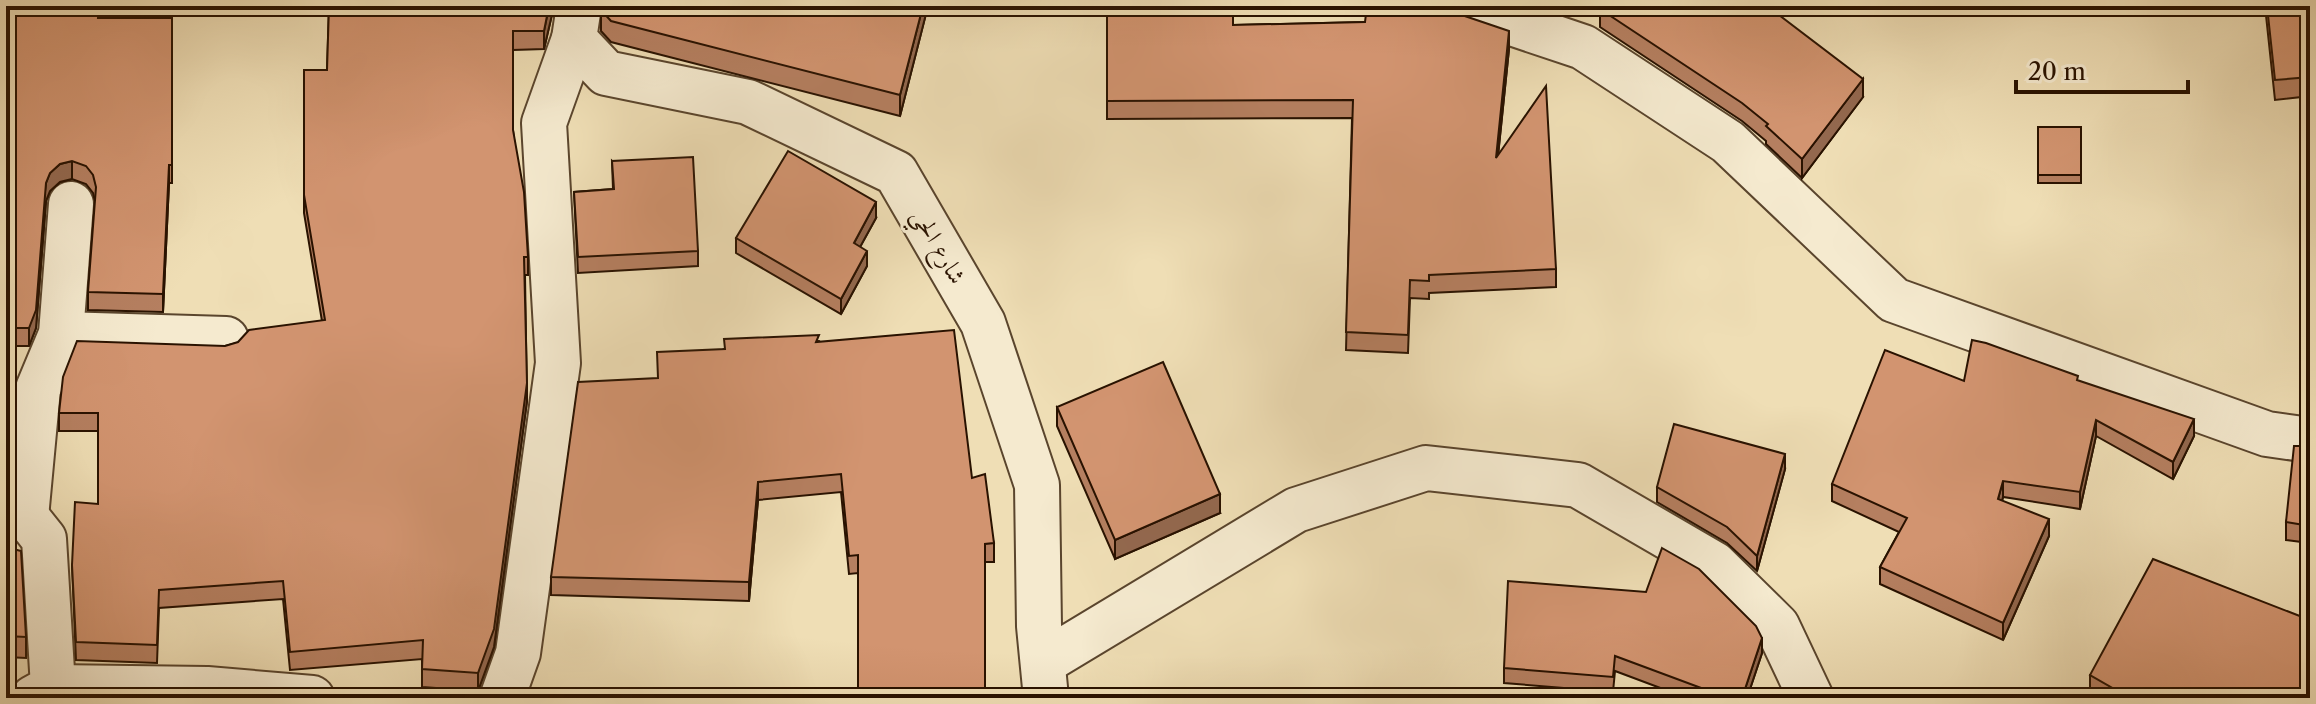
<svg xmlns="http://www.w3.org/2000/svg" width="2316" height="704" font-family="'Libre Caslon Text',Amiri,serif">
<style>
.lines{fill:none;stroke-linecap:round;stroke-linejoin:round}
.street-casing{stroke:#5a452d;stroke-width:48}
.street{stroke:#f5eacf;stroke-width:44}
.wall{fill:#b57f60;stroke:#291200;stroke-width:2}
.shaded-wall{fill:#93684e;stroke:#291200;stroke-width:2}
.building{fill:#d29470;stroke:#291200;stroke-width:2}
.labels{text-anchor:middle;stroke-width:6;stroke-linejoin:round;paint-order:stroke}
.street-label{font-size:24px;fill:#291200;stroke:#f5eacf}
</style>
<rect width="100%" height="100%" fill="#efdeb5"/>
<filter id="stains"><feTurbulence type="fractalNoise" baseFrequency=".0025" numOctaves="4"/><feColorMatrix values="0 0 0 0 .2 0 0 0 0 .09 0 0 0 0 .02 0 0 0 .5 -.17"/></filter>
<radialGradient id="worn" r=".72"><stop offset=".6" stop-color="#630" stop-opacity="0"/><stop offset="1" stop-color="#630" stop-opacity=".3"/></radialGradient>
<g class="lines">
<g class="street-casing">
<g id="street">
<polyline points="579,6 574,39 606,73 748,102 896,173 983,323 1037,485 1039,626 1046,698"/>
<polyline points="1461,6 1583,47 1728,142 1894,300 2267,434 2310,440"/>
<polyline points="61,334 226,339"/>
<polyline points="10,496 44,539 53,687 33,698"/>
<polyline points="26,517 38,389 61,334 71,204"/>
<polyline points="1044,662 1296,510 1426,468 1578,485 1714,564 1777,626 1811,698"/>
<polyline points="53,687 207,689 312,698"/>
<polyline points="502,698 518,653 558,363 544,123 574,39"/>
</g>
</g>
<use href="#street" class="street"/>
</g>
<g class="wall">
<polygon points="6,6 99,18 172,18 172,183 169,183 163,312 88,310 88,292 95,201 93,193 86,184 72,179 60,182 50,191 46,201 36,328 29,346 6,346"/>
<polygon points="329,6 554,6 544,49 513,50 513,130 528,257 528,275 525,275 527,401 494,647 478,691 422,687 422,659 290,670 283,599 159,608 157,663 76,660 72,565 98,504 98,431 59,431 59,413 225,346 322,321 304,213 304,70 327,70"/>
<polygon points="928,6 900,116 611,42 601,31 601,10"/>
<polygon points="1107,6 1233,25 1365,22 1509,49 1498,155 1556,269 1556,287 1429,293 1429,299 1410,298 1408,353 1346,350 1352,118 1107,119"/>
<polygon points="2265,6 2310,6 2310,96 2275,100"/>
<polygon points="1600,9 1863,97 1802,178 1766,144 1766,141 1742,121 1600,27"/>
<rect x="2038" y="127" width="43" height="56"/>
<polygon points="612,161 698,251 698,266 578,273 574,192 613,189"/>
<polygon points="876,218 860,247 867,266 841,314 736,253 736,238"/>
<polygon points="819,341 972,478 994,543 994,562 985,562 858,695 858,573 849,574 841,492 758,500 749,601 551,595 551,577 657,379 724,349"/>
<polygon points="2078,381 2194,436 2173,479 2096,436 2080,509 2003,497 2002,501 2049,536 2003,640 1880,584 1880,567 1899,532 1832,501 1832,484"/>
<polygon points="1057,407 1220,513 1115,559 1057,426"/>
<polygon points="2310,446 2310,543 2286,540 2286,522"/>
<polygon points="1785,469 1757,571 1727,543 1657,502 1657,487"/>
<polygon points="6,547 26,637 26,658 6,657"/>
<polygon points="1762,638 1762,653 1747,698 1687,698 1615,671 1613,692 1504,683 1504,668"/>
<polygon points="2090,675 2310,698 2100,698 2090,692"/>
</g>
<g class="shaded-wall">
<polygon points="549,6 554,6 544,49 544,31"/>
<polygon points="923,6 928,6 900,116 900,95"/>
<polygon points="1509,31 1509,49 1496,176 1496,158"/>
<polygon points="1863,79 1863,97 1802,178 1802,159"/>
<polygon points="72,161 72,179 60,182 50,191 46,201 36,328 29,346 29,328 46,183 50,173 60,164"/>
<polygon points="169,165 169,183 163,312 163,294"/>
<polygon points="876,202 876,218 854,258 854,243"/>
<polygon points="867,251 867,266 841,314 841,299"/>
<polygon points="527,383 527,401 494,647 478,691 478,673"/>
<polygon points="2194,419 2194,436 2173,479 2173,462"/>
<polygon points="2096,420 2096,436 2080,509 2080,492"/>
<polygon points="1785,454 1785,469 1757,571 1757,556"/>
<polygon points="2003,481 2003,497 1998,516 1998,499"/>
<polygon points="758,482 758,500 749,601 749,582"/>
<polygon points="1220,494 1220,513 1115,559 1115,540"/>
<polygon points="2049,519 2049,536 2003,640 2003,623"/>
<polygon points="1762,638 1762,653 1747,698 1742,698"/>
</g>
<g class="building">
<polygon points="6,6 99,6 98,18 172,18 172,165 169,165 163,294 88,292 96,187 93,175 86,166 72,161 60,164 50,173 46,183 36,310 29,328 6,328"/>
<polygon points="329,6 549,6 544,31 513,31 513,130 524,192 528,257 524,257 527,383 494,629 478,673 422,669 423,640 290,652 283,581 159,590 157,645 76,642 72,565 75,502 98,504 98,413 59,413 63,377 77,341 225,346 238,342 249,330 325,320 304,195 304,70 327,70"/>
<polygon points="602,6 923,6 900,95 611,21 601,10"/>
<polygon points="1107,6 1233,6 1233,25 1365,22 1367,6 1444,6 1453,12 1509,31 1496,158 1546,86 1556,269 1429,275 1429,281 1410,280 1408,335 1346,332 1353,100 1107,101"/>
<polygon points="1602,6 1767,6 1863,79 1802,159 1766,126 1768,124 1742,103 1600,9"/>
<polygon points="2267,6 2310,6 2310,77 2275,80"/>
<rect x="2038" y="127" width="43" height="48"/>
<polygon points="788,151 876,202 854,243 867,251 841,299 736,238"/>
<polygon points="693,157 698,251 578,257 574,192 614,189 612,161"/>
<polygon points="954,330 972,478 985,474 994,543 985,544 985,698 832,698 832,695 858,695 858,555 849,556 841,474 758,482 749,582 551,577 578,382 658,378 657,352 725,349 724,339 819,335 816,342"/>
<polygon points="1972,340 1986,343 2078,376 2077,380 2194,419 2173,462 2096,420 2080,492 2003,481 1998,499 2049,519 2003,623 1880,567 1907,518 1832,484 1885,350 1964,381"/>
<polygon points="1163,362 1220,494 1115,540 1057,407"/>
<polygon points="1674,424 1785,454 1757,556 1727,527 1657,487"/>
<polygon points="2294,446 2310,446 2310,526 2286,522"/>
<polygon points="6,547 21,551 26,637 6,636"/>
<polygon points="1662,548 1699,569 1756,626 1762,638 1742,698 1728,698 1615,656 1613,677 1504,668 1508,581 1646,592"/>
<polygon points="2153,559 2310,620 2310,698 2130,698 2090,675"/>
<polygon points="598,694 644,696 644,698 598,698"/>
</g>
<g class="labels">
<g class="street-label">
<text transform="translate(939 246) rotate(60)" y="8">شارع الحي</text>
</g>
</g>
<rect width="2316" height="704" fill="none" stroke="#efdeb5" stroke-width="32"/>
<rect x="8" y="8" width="2300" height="688" fill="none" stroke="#291200" stroke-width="4"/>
<rect x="16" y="16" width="2284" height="672" fill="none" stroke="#291200" stroke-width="2"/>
<path d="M2016 80v12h172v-12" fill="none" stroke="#291200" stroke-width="4"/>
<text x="2028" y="80" font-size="24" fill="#291200" stroke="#f5eacf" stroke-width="6" paint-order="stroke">20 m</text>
<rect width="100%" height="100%" filter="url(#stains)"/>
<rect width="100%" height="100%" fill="url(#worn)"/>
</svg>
